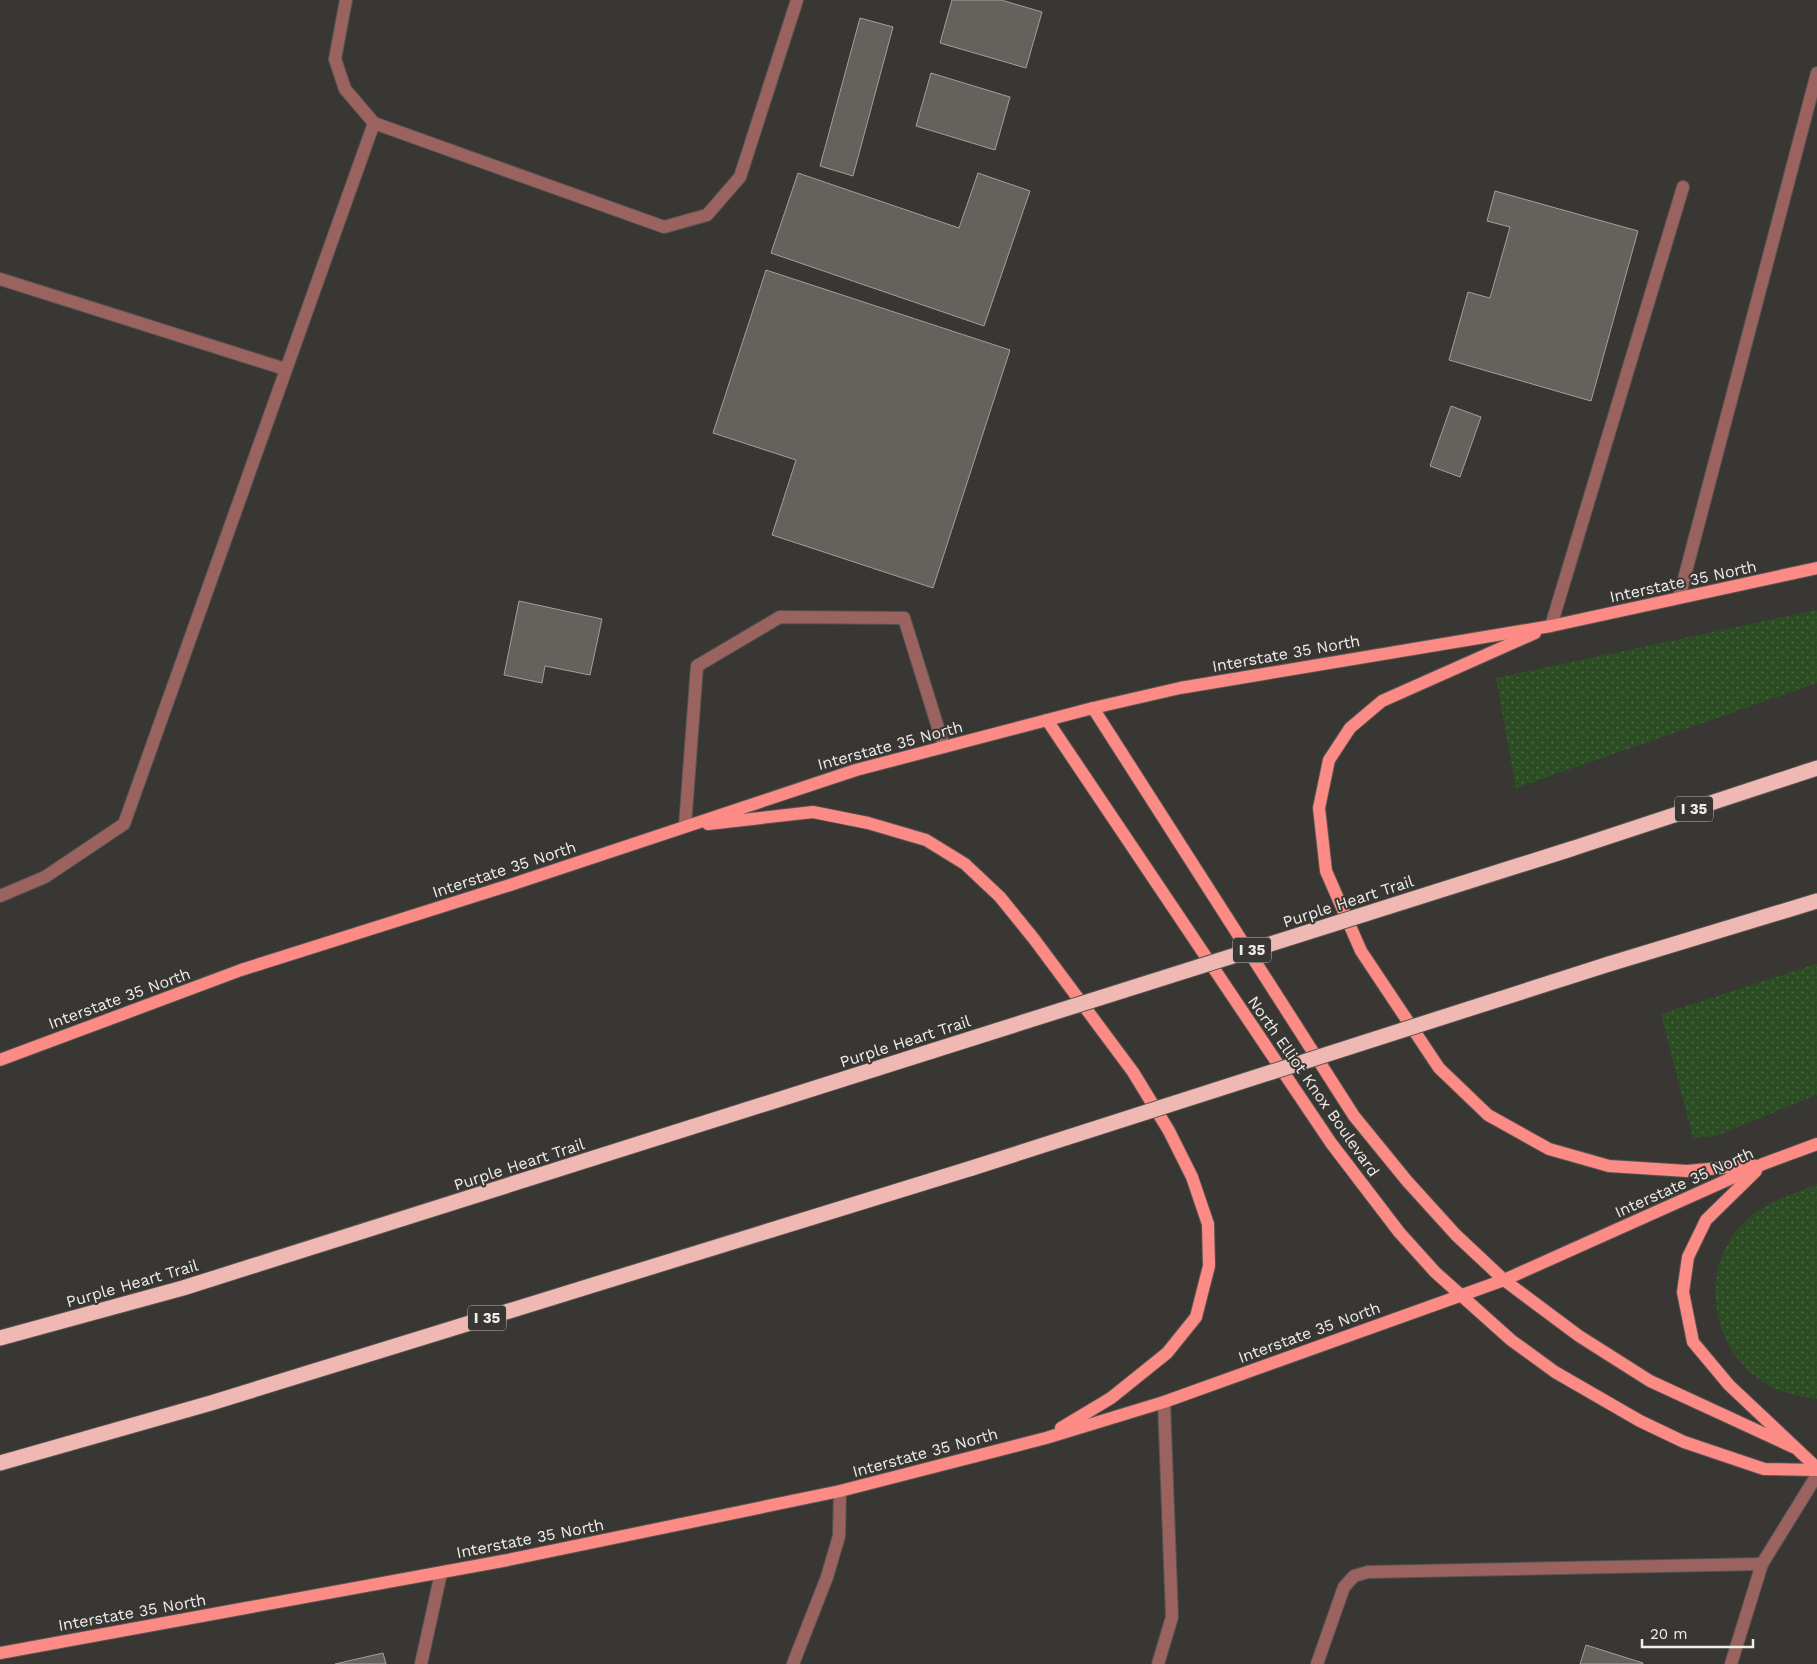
<svg xmlns="http://www.w3.org/2000/svg" width="1817" height="1664" font-family="'Work Sans',sans-serif">
<style>
.grass{fill:url(#grass-dots)}
.building{fill:#65625e;stroke:#a3a09c}
.lines{fill:none;stroke-linecap:round;stroke-linejoin:round}
.minor-casing{stroke:#565450;stroke-width:14}
.major-casing{stroke:#565450;stroke-width:14}
.highway-casing{stroke:#565450;stroke-width:17}
.minor{stroke:#9b635f;stroke-width:12}
.major{stroke:#fb8b84;stroke-width:12}
.highway{stroke:#efb8b3;stroke-width:15}
.highway-bridge-casing{stroke:#565450;stroke-width:17;stroke-linecap:butt}
.highway-bridge{stroke:#efb8b3;stroke-width:15}
.labels{text-anchor:middle;stroke-width:4;stroke-linejoin:round;paint-order:stroke}
.shield{fill:#393733;stroke:#b8b6b3;stroke-width:1}
.shield-label{font-size:15px;font-weight:bold;fill:#eeedea}
.street-label{font-size:16px;fill:#eeedea;stroke:#393733}
</style>
<defs>
<pattern id="grass-dots" width="8" height="8" patternUnits="userSpaceOnUse" patternTransform="scale(1.25)"><rect width="8" height="8" fill="#2c4d24"/><path d="M2 2h.1M6 6h.1" fill="none" stroke="#4b6744" stroke-width="1.8" stroke-linecap="round"/></pattern>
</defs>
<rect width="100%" height="100%" fill="#393733"/>
<g class="grass">
<polygon points="1817,610 1817,683 1516,788 1496,678"/>
<polygon points="1817,964 1817,1095 1716,1136 1693,1138 1661,1014"/>
<path d="M1817,1184V1399C1800,1396 1781,1393 1766,1384C1709,1349 1696,1263 1749,1218C1768,1201 1794,1194 1817,1184Z"/>
</g>
<g class="building">
<polygon points="952,0 1001,0 1042,12 1026,68 940,43"/>
<polygon points="860,18 893,27 853,176 820,166"/>
<polygon points="931,73 1010,97 995,150 916,126"/>
<polygon points="798,173 959,228 978,173 1030,191 984,326 771,253"/>
<polygon points="1495,191 1638,231 1591,401 1449,360 1468,292 1490,298 1510,227 1487,221"/>
<polygon points="766,270 1010,350 933,588 772,535 796,460 713,433"/>
<polygon points="1451,406 1481,417 1460,477 1430,466"/>
<polygon points="519,601 602,619 590,675 545,666 542,683 504,675"/>
<polygon points="1586,1645 1643,1663 1643,1664 1580,1664"/>
<polygon points="383,1653 386,1664 335,1664"/>
</g>
<g class="lines">
<g class="minor-casing">
<g id="minor">
<polyline points="346,0 335,59 345,89 374,123"/>
<polyline points="0,279 285,369"/>
<polyline points="1679,598 1817,73"/>
<polyline points="1551,626 1683,187"/>
<polyline points="685,826 697,666 780,617 904,618 944,747"/>
<polyline points="0,896 45,877 124,824 374,123 664,227 707,215 740,177 797,0"/>
<polyline points="421,1664 441,1573"/>
<polyline points="793,1664 827,1577 839,1536 840,1491"/>
<polyline points="1158,1664 1172,1617 1164,1402"/>
<polyline points="1317,1664 1344,1587 1354,1576 1368,1572 1762,1564"/>
<polyline points="1731,1664 1762,1564 1817,1475"/>
</g>
</g>
<g class="major-casing">
<g id="major">
<polyline points="1535,633 1382,701 1350,728 1329,760 1319,808 1326,871 1361,951 1439,1068 1488,1115 1549,1149 1609,1166 1687,1171 1753,1165"/>
<polyline points="1093,708 1354,1116 1407,1181 1456,1235 1504,1280 1579,1336 1650,1381 1793,1447"/>
<polyline points="1047,720 1331,1143 1399,1232 1435,1272 1511,1340 1555,1372 1640,1421 1684,1442 1764,1469 1817,1470"/>
<polyline points="708,824 813,812 868,823 926,840 965,864 1000,897 1034,939 1133,1072 1169,1131 1192,1177 1208,1224 1209,1266 1196,1317 1167,1353 1111,1398 1061,1428"/>
<polyline points="0,1060 241,970 510,885 856,770 1093,708 1180,688 1551,626 1817,568"/>
<polyline points="1756,1171 1706,1220 1688,1257 1683,1292 1693,1342 1729,1385 1817,1468"/>
<polyline points="0,1653 508,1560 840,1491 1046,1438 1164,1402 1504,1280 1763,1164 1817,1144"/>
</g>
</g>
<g class="highway-casing">
<g id="highway">
<polyline points="1571,849 1817,768"/>
<polyline points="1609,964 1817,901"/>
<polyline points="0,1338 183,1288 932,1051"/>
<polyline points="0,1463 211,1403 972,1168"/>
</g>
</g>
<use href="#minor" class="minor"/>
<use href="#major" class="major"/>
<use href="#highway" class="highway"/>
<g class="highway-bridge-casing">
<g id="highway-bridge">
<polyline points="932,1051 1571,849"/>
<polyline points="972,1168 1609,964"/>
</g>
</g>
<use href="#highway-bridge" class="highway-bridge"/>
</g>
<g class="labels">
<g class="shield">
<rect x="1675" y="796.5" width="38" height="25" rx="4"/>
<rect x="1233" y="937.5" width="38" height="25" rx="4"/>
<rect x="468" y="1305.5" width="38" height="25" rx="4"/>
</g>
<g class="shield-label">
<text x="1694" y="814">I 35</text>
<text x="1252" y="955">I 35</text>
<text x="487" y="1323">I 35</text>
</g>
<g class="street-label">
<text transform="translate(1683 581) rotate(-12)" y="6">Interstate 35 North</text>
<text transform="translate(1286 653) rotate(-10)" y="6">Interstate 35 North</text>
<text transform="translate(890 745) rotate(-15)" y="6">Interstate 35 North</text>
<text transform="translate(504 869) rotate(-18)" y="6">Interstate 35 North</text>
<text transform="translate(1348 901) rotate(-18)" y="6">Purple Heart Trail</text>
<text transform="translate(119 998) rotate(-20)" y="6">Interstate 35 North</text>
<text transform="translate(905 1041) rotate(-18)" y="6">Purple Heart Trail</text>
<text transform="translate(1314 1086) rotate(55)" y="6">North Elliot Knox Boulevard</text>
<text transform="translate(519 1164) rotate(-18)" y="6">Purple Heart Trail</text>
<text transform="translate(1684 1182) rotate(-24)" y="6">Interstate 35 North</text>
<text transform="translate(132 1283) rotate(-16)" y="6">Purple Heart Trail</text>
<text transform="translate(1309 1332) rotate(-20)" y="6">Interstate 35 North</text>
<text transform="translate(925 1452) rotate(-15)" y="6">Interstate 35 North</text>
<text transform="translate(530 1538) rotate(-11)" y="6">Interstate 35 North</text>
<text transform="translate(132 1612) rotate(-10)" y="6">Interstate 35 North</text>
</g>
</g>
<path d="M1642 1639v8h111v-8" fill="none" stroke="#eeedea" stroke-width="2.5"/>
<text x="1650" y="1639" font-size="15" fill="#eeedea" stroke="#393733" stroke-width="4" paint-order="stroke">20 m</text>
</svg>
